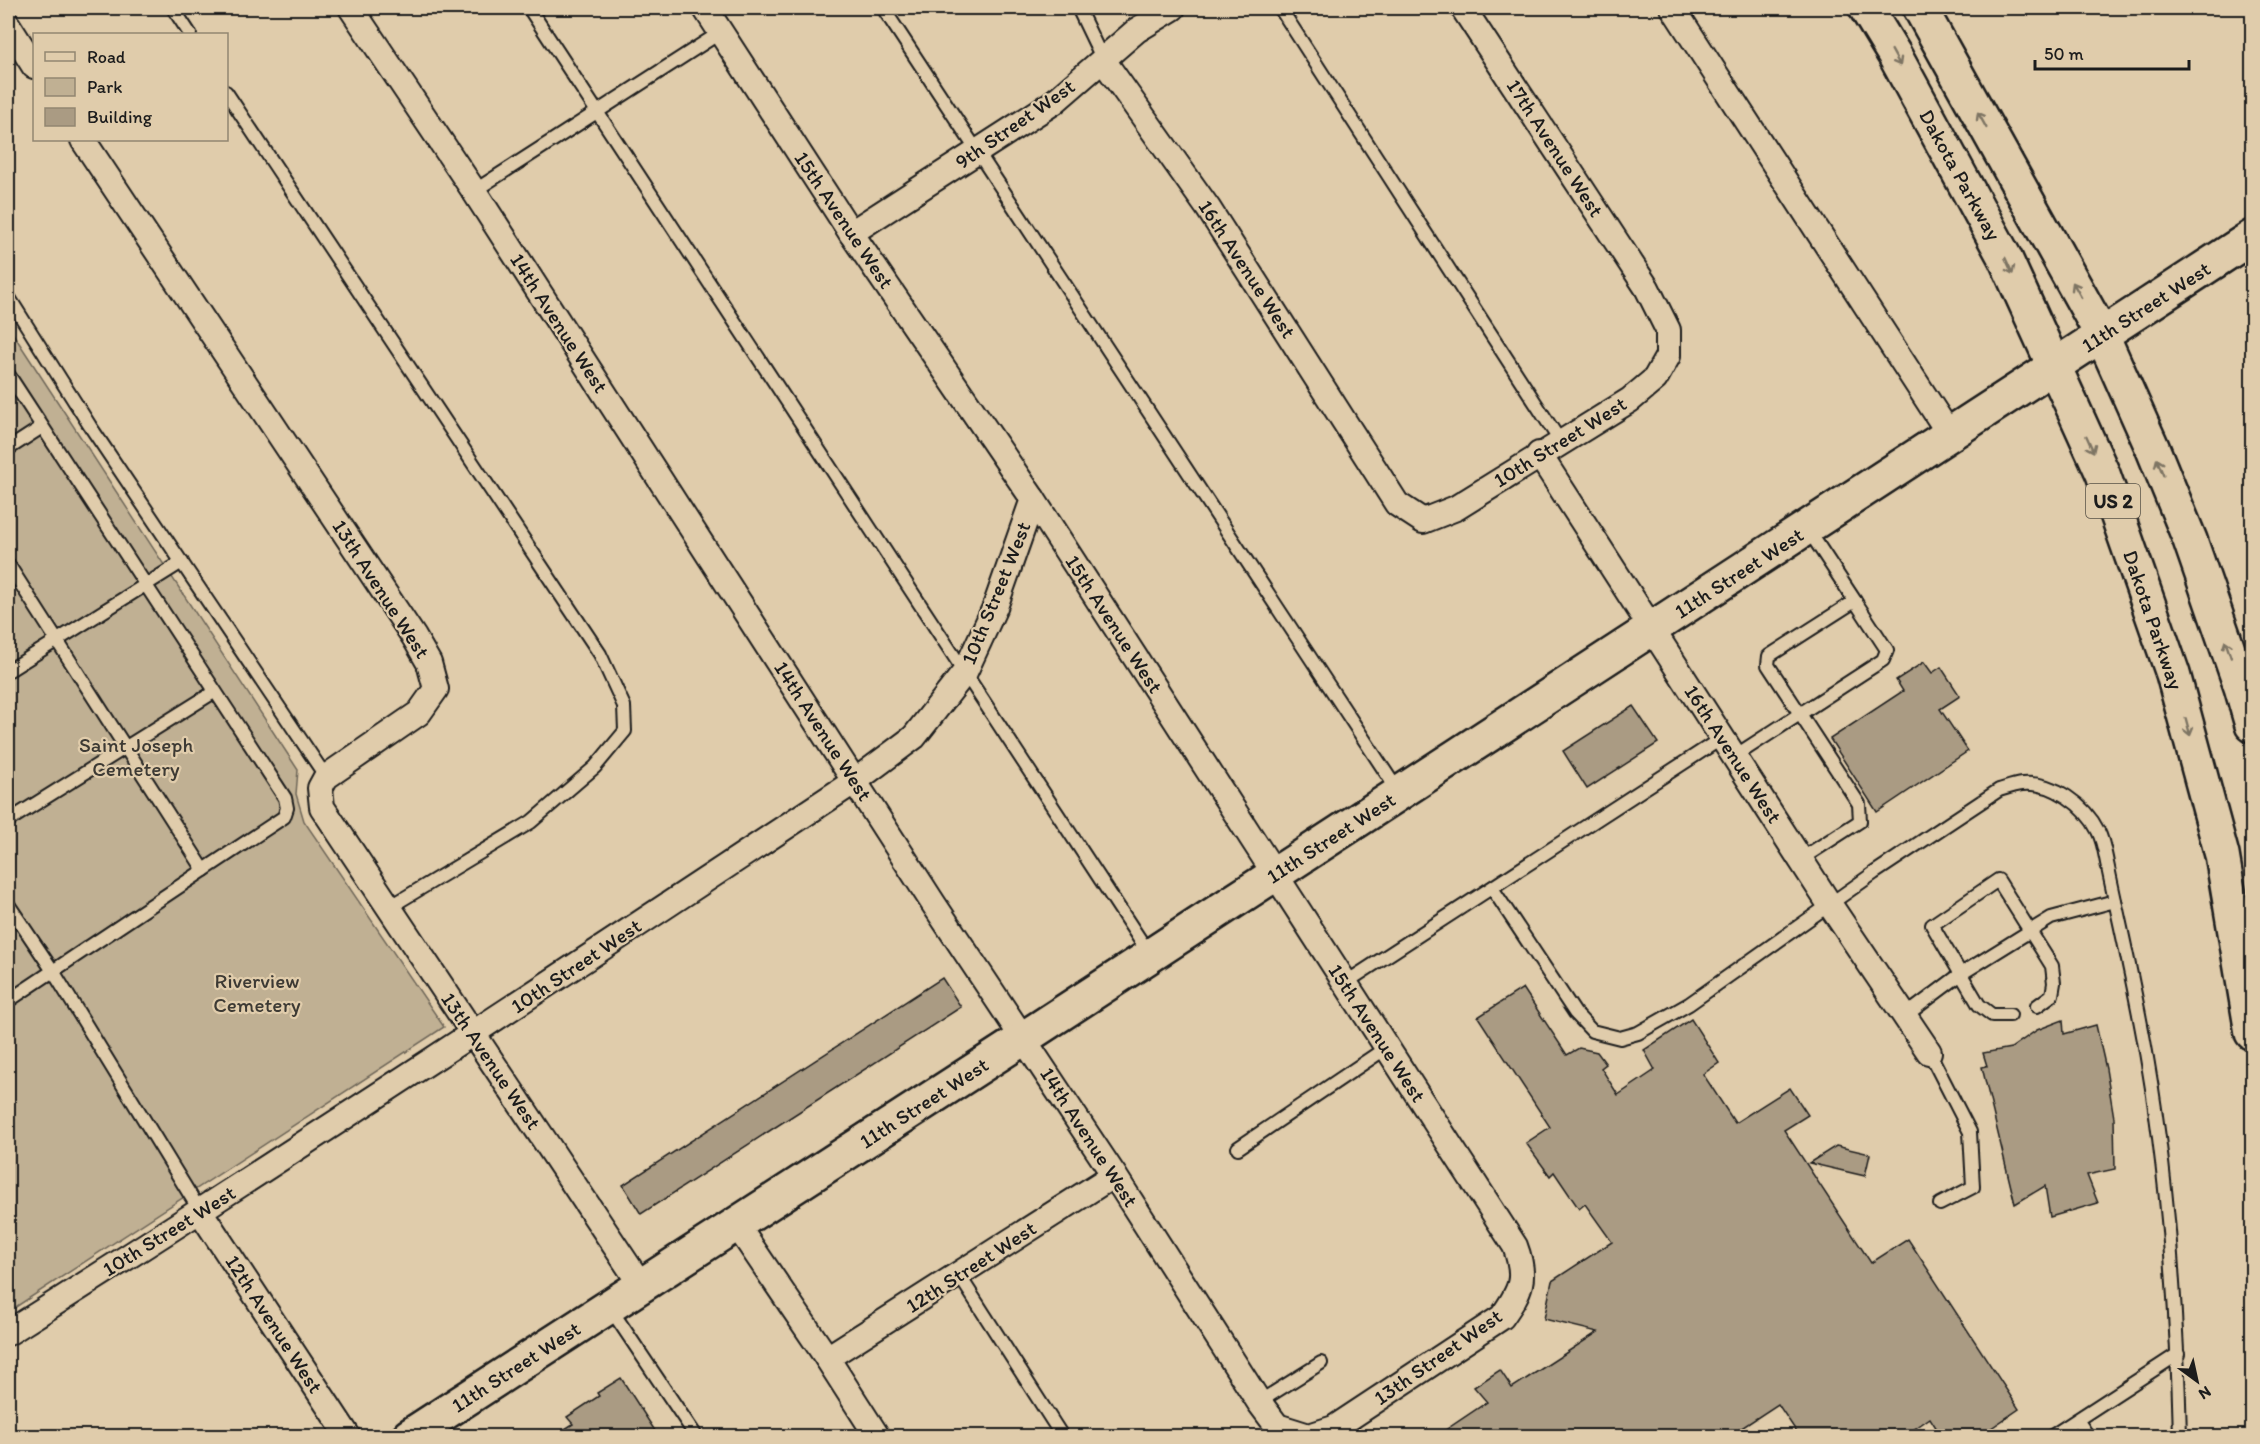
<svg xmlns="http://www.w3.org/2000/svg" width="2260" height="1444" font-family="Itim,sans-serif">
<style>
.green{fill:#c0b093;stroke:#6e6658;stroke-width:1.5}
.building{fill:#aa9b83;stroke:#1c1c1c;stroke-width:1.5}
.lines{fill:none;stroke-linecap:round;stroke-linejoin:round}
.lane-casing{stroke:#1c1c1c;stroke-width:16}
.street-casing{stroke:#1c1c1c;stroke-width:28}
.secondary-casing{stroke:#1c1c1c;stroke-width:38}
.highway-casing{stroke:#1c1c1c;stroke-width:38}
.lane{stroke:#e0ccab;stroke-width:12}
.street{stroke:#e0ccab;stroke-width:24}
.secondary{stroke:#e0ccab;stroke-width:33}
.highway{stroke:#e0ccab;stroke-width:33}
.oneway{stroke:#7e7464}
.labels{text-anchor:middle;stroke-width:4.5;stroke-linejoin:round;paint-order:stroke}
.shield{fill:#e0ccab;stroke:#575147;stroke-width:1.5}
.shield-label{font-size:20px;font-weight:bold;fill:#1c1c1c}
.street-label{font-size:21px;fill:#1c1c1c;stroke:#e0ccab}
.park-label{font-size:21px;fill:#3d3a34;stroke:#e0ccab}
</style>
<rect width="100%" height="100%" fill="#e0ccab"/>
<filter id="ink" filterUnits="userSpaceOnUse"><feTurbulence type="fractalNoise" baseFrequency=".0167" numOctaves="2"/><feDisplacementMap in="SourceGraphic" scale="12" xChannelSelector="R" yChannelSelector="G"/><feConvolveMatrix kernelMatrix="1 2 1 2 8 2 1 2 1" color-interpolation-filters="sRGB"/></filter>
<g filter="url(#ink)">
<polygon class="green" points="8,326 298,770 296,794 304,821 444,1027 8,1312"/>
<g class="building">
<polygon points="1924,662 1932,673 1941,667 1960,696 1940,709 1968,751 1877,812 1830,739 1903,691 1896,680"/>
<polygon points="1633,706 1658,743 1587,789 1563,751"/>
<polygon points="942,978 961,1007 641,1214 623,1185"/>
<polygon points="1523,988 1567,1055 1579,1048 1597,1052 1606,1064 1601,1068 1618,1095 1655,1070 1644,1050 1691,1019 1719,1063 1703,1074 1735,1123 1790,1088 1808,1115 1784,1130 1871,1263 1908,1239 2019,1409 1978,1437 1942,1437 1930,1418 1903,1437 1800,1437 1778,1404 1728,1437 1435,1437 1487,1402 1474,1387 1500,1370 1512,1388 1598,1332 1544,1319 1552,1281 1612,1242 1585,1204 1579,1209 1554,1172 1550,1176 1526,1143 1550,1127 1478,1017"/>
<polygon points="2063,1020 2064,1034 2096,1025 2106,1069 2114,1118 2115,1169 2087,1175 2098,1203 2050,1217 2045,1186 2015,1204 1982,1067 1987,1066 1983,1053 2011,1048 2037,1030"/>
<polygon points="1836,1146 1870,1154 1865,1176 1809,1163"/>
<polygon points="621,1378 659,1437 552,1437 573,1424 567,1417 599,1396 597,1393"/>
</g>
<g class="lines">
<g class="lane-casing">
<g id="lane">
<polyline points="173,8 190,34"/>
<polyline points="529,8 1150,955"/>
<polyline points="883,8 1398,791"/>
<polyline points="1078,8 1103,60"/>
<polyline points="1280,8 1560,441"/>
<polyline points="226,92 600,654 624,706 625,731 595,767 531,822 388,908"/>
<polyline points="474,191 721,32"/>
<polyline points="8,296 90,426 326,777"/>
<polyline points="8,374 285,798 287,808 284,817 204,870"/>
<polyline points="8,449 42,427"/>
<polyline points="8,564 204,870 8,1001"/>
<polyline points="8,671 182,562"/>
<polyline points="1735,756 1883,660 1887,650 1855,601"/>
<polyline points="8,821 214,692"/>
<polyline points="1801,859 1860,821 1859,804 1768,665 1769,656 1855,601 1807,528"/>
<path d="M1492,888L1575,1013L1592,1031L1620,1038L1638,1033L1689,1004L1874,873L1999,790C2006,788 2014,785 2022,784C2053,781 2085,805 2098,831C2103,840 2105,853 2107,863C2121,930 2137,996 2148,1064C2169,1187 2177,1312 2180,1436"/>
<polyline points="8,904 53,971 200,1211"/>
<polyline points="1345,983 1722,738"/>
<polyline points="2010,1015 1992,1015 1979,1005 1932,925 1998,880 2052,966 2054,983 2052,995 2037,1006"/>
<polyline points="1905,1016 1961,974 2051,918 2115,901"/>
<polyline points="1929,1052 1970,1132 1973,1187 1940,1204"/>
<polyline points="1238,1148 1386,1048"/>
<polyline points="959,1275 1062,1436"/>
<polyline points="610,1308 696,1436"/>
<polyline points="1259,1402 1321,1363"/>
<polyline points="2077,1420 2088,1436"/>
<polyline points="2052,1436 2178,1354"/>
</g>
</g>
<g class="street-casing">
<g id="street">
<path d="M351,8L474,191L933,903L1114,1175L1259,1402L1277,1426L1309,1436L1334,1428L1502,1317C1521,1290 1527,1278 1515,1246L1033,499L851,233L705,8"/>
<polyline points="1673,8 1950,435"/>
<polyline points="8,25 34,66"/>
<polyline points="1103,60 1208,208 1397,504 1423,521 1456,508 1630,400 1655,379 1668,356 1668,330 1647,288 1463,8"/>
<polyline points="83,140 414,637 429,663 436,689 419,713 326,777 320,788 322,807 641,1285"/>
<polyline points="851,233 1054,102 1137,30 1173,8"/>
<polyline points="1539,454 1830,905 1929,1052"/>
<polyline points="200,1211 348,1436"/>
<polyline points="736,1224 827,1358 877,1436"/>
<path d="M8,1333C293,1153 574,967 855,781L914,737L965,672L995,607L1033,499"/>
<polyline points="827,1358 1114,1175"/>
</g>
</g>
<g class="secondary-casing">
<polyline id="secondary" points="409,1436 1024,1038 2252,237"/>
</g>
<g class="highway-casing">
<g id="highway">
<polyline points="1866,8 1894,54 2005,258 2103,474 2173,674 2222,855 2252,1033"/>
<polyline points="1920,8 2102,335 2152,447 2190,540 2241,687 2252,725"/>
</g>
</g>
<use href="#lane" class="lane"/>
<use href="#street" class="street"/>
<use href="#secondary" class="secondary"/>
<use href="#highway" class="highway"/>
</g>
<defs><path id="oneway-shaft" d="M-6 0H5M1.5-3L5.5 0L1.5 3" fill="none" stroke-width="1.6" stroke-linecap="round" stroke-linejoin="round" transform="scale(1.5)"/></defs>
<g class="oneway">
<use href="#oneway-shaft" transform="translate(1896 58) rotate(61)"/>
<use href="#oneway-shaft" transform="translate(1982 120) rotate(-119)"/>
<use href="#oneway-shaft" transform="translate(2009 266) rotate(65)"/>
<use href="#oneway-shaft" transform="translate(2077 290) rotate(-119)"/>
<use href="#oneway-shaft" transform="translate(2090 444) rotate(66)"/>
<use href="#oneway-shaft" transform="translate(2160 467) rotate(-112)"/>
<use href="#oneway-shaft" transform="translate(2228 649) rotate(-109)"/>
<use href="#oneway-shaft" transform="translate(2188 727) rotate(75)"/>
</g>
</g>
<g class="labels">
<rect class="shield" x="2086" y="484" width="54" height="34" rx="4.5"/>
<g class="shield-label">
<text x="2113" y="508">US 2</text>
</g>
<g class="street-label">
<text transform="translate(1015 124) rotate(-35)" y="7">9th Street West</text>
<text transform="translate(1555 148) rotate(57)" y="7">17th Avenue West</text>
<text transform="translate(1960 175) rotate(61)" y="7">Dakota Parkway</text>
<text transform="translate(844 220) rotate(56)" y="7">15th Avenue West</text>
<text transform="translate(1247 269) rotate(57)" y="7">16th Avenue West</text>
<text transform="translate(2146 307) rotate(-33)" y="7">11th Street West</text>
<text transform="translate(559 323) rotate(57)" y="7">14th Avenue West</text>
<text transform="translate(1560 442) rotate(-32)" y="7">10th Street West</text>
<text transform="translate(1739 573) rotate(-33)" y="7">11th Street West</text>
<text transform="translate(381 589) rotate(57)" y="7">13th Avenue West</text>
<text transform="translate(996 593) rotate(-68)" y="7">10th Street West</text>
<text transform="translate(2153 620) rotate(71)" y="7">Dakota Parkway</text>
<text transform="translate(1114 624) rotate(57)" y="7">15th Avenue West</text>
<text transform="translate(823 731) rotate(57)" y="7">14th Avenue West</text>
<text transform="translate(1733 754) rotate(57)" y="7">16th Avenue West</text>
<text transform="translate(1331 838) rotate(-33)" y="7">11th Street West</text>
<text transform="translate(576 966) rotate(-34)" y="7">10th Street West</text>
<text transform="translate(1377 1033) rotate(57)" y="7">15th Avenue West</text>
<text transform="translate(491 1061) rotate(56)" y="7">13th Avenue West</text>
<text transform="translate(924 1103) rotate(-33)" y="7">11th Street West</text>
<text transform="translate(1089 1137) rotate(57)" y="7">14th Avenue West</text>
<text transform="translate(169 1231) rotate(-32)" y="7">10th Street West</text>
<text transform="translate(971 1267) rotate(-33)" y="7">12th Street West</text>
<text transform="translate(274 1324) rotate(57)" y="7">12th Avenue West</text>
<text transform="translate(1438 1357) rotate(-35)" y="7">13th Street West</text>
<text transform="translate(516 1367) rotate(-33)" y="7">11th Street West</text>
</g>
<g class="park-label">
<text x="136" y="752">Saint Joseph<tspan x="136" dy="24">Cemetery</tspan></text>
<text x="257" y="988">Riverview<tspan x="257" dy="24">Cemetery</tspan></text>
</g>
</g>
<rect width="2260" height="1444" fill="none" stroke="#e0ccab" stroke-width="30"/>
<rect x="15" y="15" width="2230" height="1414" fill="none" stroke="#1c1c1c" stroke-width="2" filter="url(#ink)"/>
<rect x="33" y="33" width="195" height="108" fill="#e0ccab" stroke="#928672" stroke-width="1.5"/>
<rect x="45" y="52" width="30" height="9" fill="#e0ccab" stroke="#928672" stroke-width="1.5"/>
<text x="87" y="63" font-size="18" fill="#1c1c1c">Road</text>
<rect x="45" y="78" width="30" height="18" fill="#c0b093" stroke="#928672" stroke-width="1.5"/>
<text x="87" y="93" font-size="18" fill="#1c1c1c">Park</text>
<rect x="45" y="108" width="30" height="18" fill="#aa9b83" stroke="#928672" stroke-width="1.5"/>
<text x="87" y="123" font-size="18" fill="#1c1c1c">Building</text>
<g transform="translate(2197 1381) rotate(147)" stroke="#e0ccab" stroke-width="4.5" paint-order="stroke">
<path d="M0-4.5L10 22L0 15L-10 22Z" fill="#1c1c1c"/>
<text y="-9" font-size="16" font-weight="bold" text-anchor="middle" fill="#1c1c1c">N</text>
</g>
<path d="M2035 60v9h154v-9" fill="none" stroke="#1c1c1c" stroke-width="3"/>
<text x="2044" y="60" font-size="18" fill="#1c1c1c" stroke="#e0ccab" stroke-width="4.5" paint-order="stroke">50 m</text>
</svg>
